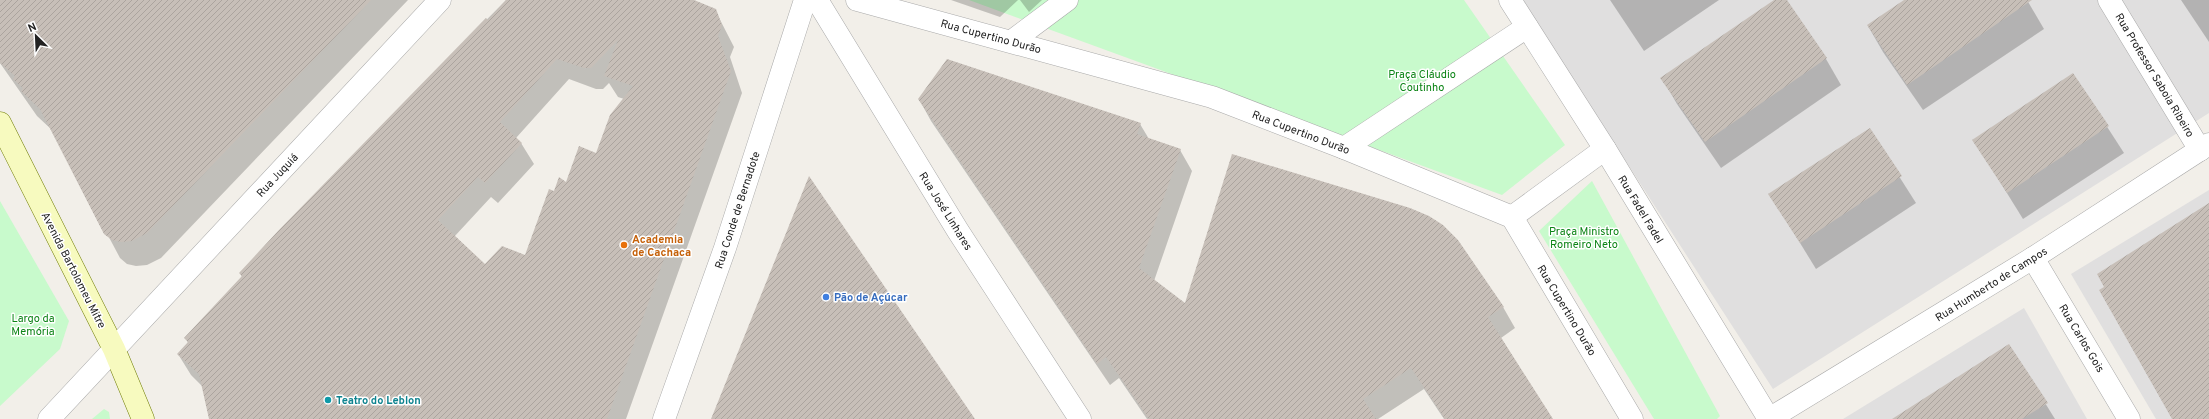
<svg xmlns="http://www.w3.org/2000/svg" width="2209" height="419" font-family="Overpass,sans-serif">
<style>
.residential{fill:#e0dfdf}
.park{fill:#c8facc}
.shadow{fill:#0003;fill-rule:evenodd}
.building{fill:url(#building-hatch);fill-rule:evenodd}
.lines{fill:none;stroke-linecap:round;stroke-linejoin:round}
.street-casing{stroke:#a9a9a9;stroke-width:23}
.secondary-casing{stroke:#707d05;stroke-width:23}
.street{stroke:#fff;stroke-width:22}
.secondary{stroke:#f7fabf;stroke-width:22}
.food-dot{fill:#e8710a;stroke:#fff;stroke-width:1.5}
.shop-dot{fill:#3f7fe0;stroke:#fff;stroke-width:1.5}
.culture-dot{fill:#0f9aa8;stroke:#fff;stroke-width:1.5}
.labels{text-anchor:middle;stroke-width:3;stroke-linejoin:round;paint-order:stroke}
.street-label{font-size:11px;fill:#222;stroke:#fff}
.park-label{font-size:11px;fill:#0c8416;stroke:#fff}
.food-label{font-size:11px;font-weight:bold;fill:#c56008;stroke:#fff;text-anchor:start}
.shop-label{font-size:11px;font-weight:bold;fill:#366cbe;stroke:#fff;text-anchor:start}
.culture-label{font-size:11px;font-weight:bold;fill:#0d838f;stroke:#fff;text-anchor:start}
</style>
<defs>
<pattern id="building-hatch" width="6" height="6" patternUnits="userSpaceOnUse"><rect width="6" height="6" fill="#c7bfb8"/><path d="M-1 1l2-2M0 6l6-6M5 7l2-2" fill="none" stroke="#aba49e"/></pattern>
</defs>
<rect width="100%" height="100%" fill="#f2efe9"/>
<g class="residential">
<polygon points="1518,0 2209,0 2209,113 1773,389 1614,143"/>
<polygon points="2209,190 2209,419 2156,419 2071,274"/>
<polygon points="2024,308 2087,419 1843,419"/>
</g>
<g class="park">
<polygon points="969,0 1464,0 1565,145 1502,195"/>
<polygon points="1592,181 1720,416 1717,419 1654,419 1539,231"/>
<polygon points="0,201 69,321 60,349 0,406"/>
<polygon points="104,409 109,412 110,419 92,419"/>
</g>
<g class="shadow">
<polygon points="0,0 408,0 161,258 147,265 136,266 127,264 120,258 52,130 37,116 0,63"/>
<path d="M506,0H691L715,10L734,47L730,57L742,93L626,419H210L203,387L191,375L178,354L188,343L186,338L242,277L240,273L279,231ZM569,79L596,89H603L609,83L618,97L624,99L597,154L566,184L555,192L526,256L485,265L454,237L491,197L498,203L534,164L521,143L516,138Z"/>
<polygon points="951,0 1018,0 1000,17"/>
<polygon points="1020,0 1042,0 1029,12"/>
<polygon points="1610,0 1719,0 1644,51"/>
<polygon points="1776,0 1786,0 1826,59 1841,85 1721,168 1677,104 1662,78"/>
<polygon points="1906,0 2027,0 2044,29 1923,110 1883,52 1868,26"/>
<polygon points="2181,0 2209,0 2209,42"/>
<polygon points="2073,74 2124,153 2023,219 1974,140"/>
<polygon points="919,99 1140,124 1149,139 1180,150 1192,171 1154,281 1185,305 1503,307 1515,328 1501,338 1552,419 1444,419 1424,389 1378,419 1147,419 1119,378 1110,385 931,121"/>
<polygon points="1869,129 1916,203 1816,269 1770,194"/>
<polygon points="2009,345 2055,419 1894,419"/>
</g>
<g class="building">
<polygon points="0,0 371,0 147,233 132,241 121,242 112,240 104,234 40,109 21,91 23,88 13,79 15,76 0,63"/>
<path d="M506,0H694L716,9L722,25L718,36L731,71L607,419H209L199,374L177,354L188,342L184,338L242,276L239,273L278,231L486,18L488,20ZM618,40L604,76L633,86L610,115L596,153L579,146L566,182L559,177L554,191L549,189L525,255L502,246L485,264L438,220L478,177L485,183L522,143L500,122L557,59L584,68H591Z"/>
<polygon points="1774,0 1787,0 1827,58 1705,142 1660,78"/>
<polygon points="1904,0 2032,0 1907,85 1867,25"/>
<polygon points="947,59 1141,123 1137,134 1181,149 1139,268 1185,303 1232,154 1410,208 1429,216 1443,225 1458,240 1504,307 1488,317 1553,419 1445,419 1411,368 1363,399 1376,419 1149,419 1106,357 1097,364 918,99"/>
<polygon points="2073,73 2109,126 2007,193 1972,140"/>
<polygon points="1870,128 1902,176 1800,243 1768,194"/>
<polygon points="809,176 975,419 711,419"/>
<polygon points="2209,203 2209,419 2172,419 2099,290 2104,287 2097,274"/>
<polygon points="2009,344 2048,403 2022,419 1892,419"/>
</g>
<g class="lines">
<g class="street-casing">
<g id="street">
<polyline points="817,0 958,231 1080,419"/>
<polyline points="857,0 1212,97 1344,148 1512,217 1632,419"/>
<polyline points="1510,0 1605,149 1769,419"/>
<polyline points="2109,0 2200,150"/>
<polyline points="1012,41 1067,0"/>
<polyline points="1344,148 1527,27"/>
<polyline points="1512,217 1605,149"/>
<polyline points="2033,258 2129,419"/>
<polyline points="49,419 440,0"/>
<polyline points="664,419 725,248 805,0"/>
<polyline points="1769,419 2033,258 2209,144"/>
</g>
</g>
<g class="secondary-casing">
<polyline id="secondary" points="0,123 114,349 143,419"/>
</g>
<use href="#street" class="street"/>
<use href="#secondary" class="secondary"/>
</g>
<circle class="food-dot" cx="624" cy="245" r="4"/>
<circle class="shop-dot" cx="826" cy="297" r="4"/>
<circle class="culture-dot" cx="328" cy="400" r="4"/>
<g class="labels">
<g class="street-label">
<text transform="translate(991 36) rotate(15)" y="4">Rua Cupertino Durão</text>
<text transform="translate(2155 75) rotate(59)" y="4">Rua Professor Saboia Ribeiro</text>
<text transform="translate(1301 132) rotate(21)" y="4">Rua Cupertino Durão</text>
<text transform="translate(277 175) rotate(-47)" y="4">Rua Juquiá</text>
<text transform="translate(1641 209) rotate(59)" y="4">Rua Fadel Fadel</text>
<text transform="translate(737 210) rotate(-72)" y="4">Rua Conde de Bernadote</text>
<text transform="translate(946 211) rotate(58)" y="4">Rua José Linhares</text>
<text transform="translate(74 270) rotate(63)" y="4">Avenida Bartolomeu Mitre</text>
<text transform="translate(1991 284) rotate(-32)" y="4">Rua Humberto de Campos</text>
<text transform="translate(1567 310) rotate(59)" y="4">Rua Cupertino Durão</text>
<text transform="translate(2082 338) rotate(59)" y="4">Rua Carlos Gois</text>
</g>
<g class="park-label">
<text x="1422" y="78">Praça Cláudio<tspan x="1422" dy="13">Coutinho</tspan></text>
<text x="1584" y="235">Praça Ministro<tspan x="1584" dy="13">Romeiro Neto</tspan></text>
<text x="33" y="322">Largo da<tspan x="33" dy="13">Memória</tspan></text>
</g>
<g class="food-label">
<text x="632" y="243">Academia<tspan x="632" dy="13">de Cachaca</tspan></text>
</g>
<g class="shop-label">
<text x="834" y="301">Pão de Açúcar</text>
</g>
<g class="culture-label">
<text x="336" y="404">Teatro do Leblon</text>
</g>
</g>
<g transform="translate(36 36) rotate(336)" stroke="#ffffff" stroke-width="3" paint-order="stroke">
<path d="M0-3L7 15L0 10L-7 15Z" fill="#222222"/>
<text y="-6" font-size="11" font-weight="bold" text-anchor="middle" fill="#222222">N</text>
</g>
</svg>
